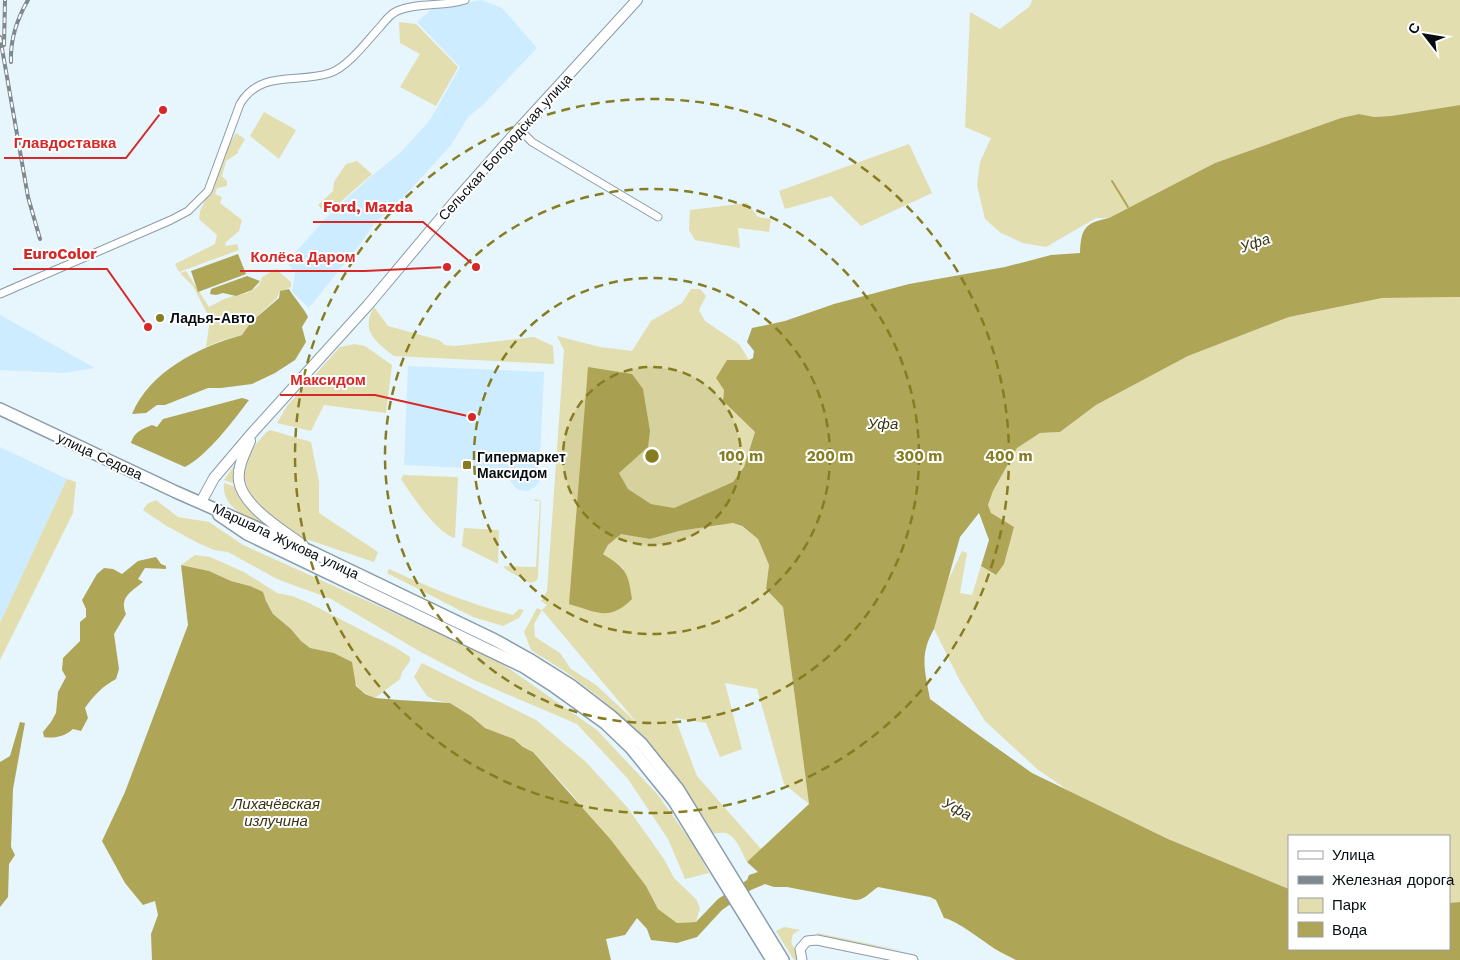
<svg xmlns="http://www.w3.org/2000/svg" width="1460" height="960" font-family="'Work Sans',sans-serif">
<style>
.built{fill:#ceecff}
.green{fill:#e3deaf;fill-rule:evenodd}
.water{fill:#aea557}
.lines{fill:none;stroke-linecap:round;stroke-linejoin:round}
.stream{stroke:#aea557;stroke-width:2}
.minor-casing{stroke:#889ca9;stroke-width:9}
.tertiary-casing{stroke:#889ca9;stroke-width:11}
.secondary-casing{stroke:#889ca9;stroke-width:12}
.primary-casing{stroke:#889ca9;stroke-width:14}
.minor{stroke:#fff;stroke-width:7}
.tertiary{stroke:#fff;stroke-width:9}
.secondary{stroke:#fff;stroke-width:10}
.primary{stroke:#fff;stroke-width:11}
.rail-casing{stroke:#7e898f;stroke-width:4}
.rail{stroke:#fff;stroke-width:2;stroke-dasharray:5.5;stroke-linecap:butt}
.ring{fill:none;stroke:#867c22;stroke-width:2.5;stroke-dasharray:9 6}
.poi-dot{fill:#867c22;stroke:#fff;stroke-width:2}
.labels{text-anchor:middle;stroke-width:4;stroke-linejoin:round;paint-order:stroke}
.street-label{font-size:14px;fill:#060d11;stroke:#fff}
.poi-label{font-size:14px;font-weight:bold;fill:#060d11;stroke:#fff;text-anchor:start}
.water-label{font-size:15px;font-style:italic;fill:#383412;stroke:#fff}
.centre{fill:#867c22;stroke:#fff;stroke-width:2.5}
.ring-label{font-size:15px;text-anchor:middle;font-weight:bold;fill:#867c22;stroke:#fff;stroke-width:4;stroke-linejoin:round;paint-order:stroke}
.leader{fill:none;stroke:#d62828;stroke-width:2}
.callout-dot{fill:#d62828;stroke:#fff;stroke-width:2}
.callout-label{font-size:15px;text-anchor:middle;font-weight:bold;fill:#d62828;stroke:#fff;stroke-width:4;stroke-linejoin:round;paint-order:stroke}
</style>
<rect width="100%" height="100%" fill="#e7f5fd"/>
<g class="built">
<polygon points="481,0 502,8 537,48 483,105 468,117 451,145 398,203 374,223 364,239 309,308 292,292 295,273 287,262 327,217 368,179 401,152 430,120 460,67 417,22 432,9"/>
<polygon points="0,315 95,368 64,373 0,370"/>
<polygon points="408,366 544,372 539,481 536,486 528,491 518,490 510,481 510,470 404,465"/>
<polygon points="0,447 67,479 0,623"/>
</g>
<g class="green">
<polygon points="1032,0 1460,0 1460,105 1391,116 1374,117 1359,114 1341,118 1215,163 1109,218 1096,218 1046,247 1023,243 1001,233 985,219 977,185 980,162 991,138 965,127 970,12 1000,29 1030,6"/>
<polygon points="399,22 416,24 458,67 436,106 400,87 420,54 400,43"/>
<polygon points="264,112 296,130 279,159 250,136"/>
<polygon points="236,133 245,139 238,151 238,153 226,161 222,176 227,181 227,186 217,188 215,194 222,197 220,203 242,220 239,231 225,243 226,246 237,244 239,250 179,272 175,264 215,244 217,235 199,219 200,211 209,192 224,153"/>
<polygon points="909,144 932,193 861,226 831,196 785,209 779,191"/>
<polygon points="357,161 372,174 327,214 318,205 333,191 334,182 346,164"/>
<polygon points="747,203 758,217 771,219 769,232 738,228 740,248 695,240 689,230 690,210"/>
<path d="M276,269L291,282V287L279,292L277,298L251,322L242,335L220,341L206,347L210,319L193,286L180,273L186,271L209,307C215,304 221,300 227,298C239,294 259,294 262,277Z"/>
<path d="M691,289H700L706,296L699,310L705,321L739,344L749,360H727L723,401L755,432L744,467L733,482L674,508L651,504L628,489L619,473L642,389L569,604L624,569L603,554L608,545L621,533L650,539L679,531L733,523L741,526L758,539L769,565L766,589L783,607L809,804L784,784L757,689L725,683L742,749L720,757L706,723L675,718L697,776L761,849L747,862C742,853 736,835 725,833C721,832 717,834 713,833L698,808L645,737L600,698L566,672L531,650L524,632L537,608L542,610L547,605L541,601L547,591L564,350L557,336L600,347L632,351L651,321L682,303ZM542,610L638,724L596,685L571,669L560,653L535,637L534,624Z"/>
<polygon points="1460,297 1460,902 1449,903 1449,836 1289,836 1289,889 1168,839 1069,791 1037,769 985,721 960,681 934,629 945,587 962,551 967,553 960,593 972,595 981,566 995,575 991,513 988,505 993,491 1017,448 1040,433 1060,432 1096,405 1188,356 1289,317 1382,298"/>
<path d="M374,307L388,326L439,340L445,345L455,346L534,337L553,346L554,364L394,356C376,342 360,331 374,307Z"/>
<polygon points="354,344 365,346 392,365 386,413 324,405 311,431 277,423 287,406 340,347"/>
<path d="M270,430L311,442L319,482V513L378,552L374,562L294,535L247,496C237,479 245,459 256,444C261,439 264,433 270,430Z"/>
<polygon points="237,461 234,476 235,484 224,480"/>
<path d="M403,475L456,477L458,478L455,538C437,534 411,494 401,479Z"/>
<polygon points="67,479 76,482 73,513 0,660 0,623"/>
<path d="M224,483L236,487L243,502L274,529C253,519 221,511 224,483Z"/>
<polygon points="535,499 541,501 538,578 536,581 530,583 505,569 504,566 536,567 540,501 535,501"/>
<polygon points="156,500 178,517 209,522 243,545 494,658 597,730 658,795 692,843 709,873 685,879 668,839 628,779 577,724 476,681 419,651 331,599 277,579 228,552 214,550 198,543 165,525 143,510 147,504"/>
<polygon points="464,528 499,530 498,564 462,546"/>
<path d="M195,555L210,557L244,572L277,593L292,596L309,603L398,649L410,657V661L402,672L400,679L375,698C355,690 354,683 352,662L334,653L310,648L301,641L291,629L273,614L266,601L250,586L231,581L209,571L181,565Z"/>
<path d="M389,569C430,588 470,604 513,615L519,609L524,610L519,618L503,626L473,617L387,573Z"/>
<polygon points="422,663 536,720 586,762 627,807 664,859 674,878 696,899 700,908 696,922 677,923 658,909 646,886 570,792 533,752 523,747 514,739 485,728 471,716 450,703 434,700 427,696 414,677"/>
<polygon points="784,927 800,930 793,934 791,942 800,960 795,960 792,957 776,931"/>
<polygon points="817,933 904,951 818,937"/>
</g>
<g class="water">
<path d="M1460,105V297L1382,298L1289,317L1188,356L1096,405L1060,432L1040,433L1017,448L993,491L988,505L991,513L1014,527L1004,564L996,575L981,566L989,540L979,513L960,537L934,629C919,655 925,671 930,699L980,736L1032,773L1168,839L1289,889V949H1449V903L1460,902V960H1016C1009,956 1001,953 995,949C983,941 956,920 944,918L936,900L930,897L878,887C870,892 865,900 855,900L787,887H774L765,884L751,890L722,910L697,937L677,943L651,940L647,929L637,918L625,935L606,939L611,960H152L151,934L158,915L155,901L143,905L125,883L102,841L125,792L188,625L181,565L209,571L231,581L250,586L263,592L266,601L273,614L291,629L301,641L310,648L334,653L352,662L356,686L365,694L375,698L399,700L450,703L471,716L485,728L514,739L523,747L533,752L611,840L646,886L658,909L677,923L696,922L718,899L747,880L749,875L758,872L747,862L809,804L783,607L766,589L769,565L758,539L742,526L733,523L679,531L650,539L621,534L608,545L603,554C626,569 628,571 632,599C609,622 597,612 569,604L588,367L632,374L643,389L650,431L648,447L619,473L628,489L651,504L674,508L733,482L744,467L755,432L723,401L724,390L716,378L727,360H749L753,358L754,351L747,342L752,328L785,321L834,304L909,284L1005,267L1051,255L1080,253C1081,228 1085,223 1109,218L1215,163L1341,118L1359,114L1374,117L1391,116Z"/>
<polygon points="238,254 246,274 198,292 191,271"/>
<polygon points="247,276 260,281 252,290 236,296 223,293 216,295 210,294 211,289"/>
<path d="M289,289C295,299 303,307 308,317L302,327L306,342L295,360L275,373L252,384L221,388H208L165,405H157L146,413L132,414C150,371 199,347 242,335L251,322L279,298L280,291Z"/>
<path d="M242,398L249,400C233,421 208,455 185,467L131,443C134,432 142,429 152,425L157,427L163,419Z"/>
<path d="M156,557L161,564L166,566V569L145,568L138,579L143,582C131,592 119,597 126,614L114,634L119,669L116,679C103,686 94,695 85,708L88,718L81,731L73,729C65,736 55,739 44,737L43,732L51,722L56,713L58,692L66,677L62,670L63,658L80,641V622L86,617V609L82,600L97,574L104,568L113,569L122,574L138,561Z"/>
<polygon points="20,722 25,723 13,789 11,847 15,855 9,864 8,897 0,907 0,762 10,756"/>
</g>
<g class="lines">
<polyline class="stream" points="1112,181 1128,207"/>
<g class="minor-casing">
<g id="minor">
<polyline points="519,129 532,142 658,217"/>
<path d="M0,294L171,220L188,211L208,191L240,104C261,69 297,84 330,73C348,67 367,41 380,27C385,21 390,14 397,11C418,2 444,7 465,0"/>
</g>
</g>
<g class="tertiary-casing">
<polyline id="tertiary" points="802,960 800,949 807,941 817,940 913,960"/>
</g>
<g class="secondary-casing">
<g id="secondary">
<path d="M250,441C245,453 237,467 239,481C243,507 284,531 303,545"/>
<polyline points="201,502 214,478 253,432 368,305 456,200 519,129 637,0"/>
</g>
</g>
<g class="primary-casing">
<g id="primary">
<polyline points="0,409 176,492 312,552 495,640 529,659 572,686 611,716 641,743 678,789 783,960"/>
<polyline points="219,515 247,534 524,667 552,685 605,723 631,748 674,801 772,960"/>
</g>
</g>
<use href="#minor" class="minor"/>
<use href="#tertiary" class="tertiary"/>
<use href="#secondary" class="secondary"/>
<use href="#primary" class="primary"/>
<g class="rail-casing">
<g id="rail">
<polyline points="0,37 28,197 40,239"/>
<polyline points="4,45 5,0"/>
<path d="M11,62C10,40 17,19 28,0"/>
</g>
</g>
<use href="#rail" class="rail"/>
</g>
<circle cx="652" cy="456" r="89" fill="#867c22" fill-opacity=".12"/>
<g class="ring">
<circle cx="652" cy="456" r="89"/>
<circle cx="652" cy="456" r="178"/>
<circle cx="652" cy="456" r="267"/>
<circle cx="652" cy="456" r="357"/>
</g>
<g class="poi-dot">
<circle cx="160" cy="318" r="5"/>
<rect x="462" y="460" width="10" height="10" rx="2.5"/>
</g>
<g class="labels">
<g class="street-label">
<text transform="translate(505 147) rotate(-48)" y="5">Сельская Богородская улица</text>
<text transform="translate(100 456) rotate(25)" y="5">улица Седова</text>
<text transform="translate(286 541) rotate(25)" y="5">Маршала Жукова улица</text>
</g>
<g class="poi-label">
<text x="170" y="323">Ладья-Авто</text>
<text x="477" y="462">Гипермаркет<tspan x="477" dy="16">Максидом</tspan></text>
</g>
<g class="water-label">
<text transform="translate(1255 243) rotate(-19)" y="5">Уфа</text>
<text x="883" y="429">Уфа</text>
<text x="276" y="809">Лихачёвская<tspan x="276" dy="17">излучина</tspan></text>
<text transform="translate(957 809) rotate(28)" y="5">Уфа</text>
</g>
</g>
<circle cx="652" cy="456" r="8" class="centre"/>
<g class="ring-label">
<text x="741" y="461">100 m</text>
<text x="830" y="461">200 m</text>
<text x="919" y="461">300 m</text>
<text x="1009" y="461">400 m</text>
</g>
<path class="leader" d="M163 110L126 158H4M476 267L423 222H313M148 327L107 269H13M447 267L365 271H240M472 417L375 395H280"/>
<g class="callout-dot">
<circle cx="163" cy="110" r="5"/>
<circle cx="476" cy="267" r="5"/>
<circle cx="148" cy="327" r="5"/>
<circle cx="447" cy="267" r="5"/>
<circle cx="472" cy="417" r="5"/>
</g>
<g class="callout-label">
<text x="65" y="148">Главдоставка</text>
<text x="368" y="212">Ford, Mazda</text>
<text x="60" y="259">EuroColor</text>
<text x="303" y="262">Колёса Даром</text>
<text x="328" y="385">Максидом</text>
</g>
<rect x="1288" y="835" width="162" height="115" fill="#ffffff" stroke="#9b9ea0"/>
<rect x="1298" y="851" width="25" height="8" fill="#ffffff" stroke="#9b9ea0"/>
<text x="1332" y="860" font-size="15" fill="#060d11">Улица</text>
<rect x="1298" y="876" width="25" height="8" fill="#7e898f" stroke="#9b9ea0"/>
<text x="1332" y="885" font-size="15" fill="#060d11">Железная дорога</text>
<rect x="1298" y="898" width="25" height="15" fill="#e3deaf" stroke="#9b9ea0"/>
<text x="1332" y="910" font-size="15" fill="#060d11">Парк</text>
<rect x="1298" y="922" width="25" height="15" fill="#aea557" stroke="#9b9ea0"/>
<text x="1332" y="935" font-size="15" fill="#060d11">Вода</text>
<g transform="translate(1425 35) rotate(301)" stroke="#ffffff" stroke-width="4" paint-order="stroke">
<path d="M0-4L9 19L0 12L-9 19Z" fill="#060d11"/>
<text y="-8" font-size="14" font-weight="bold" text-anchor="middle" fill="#060d11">С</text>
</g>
</svg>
